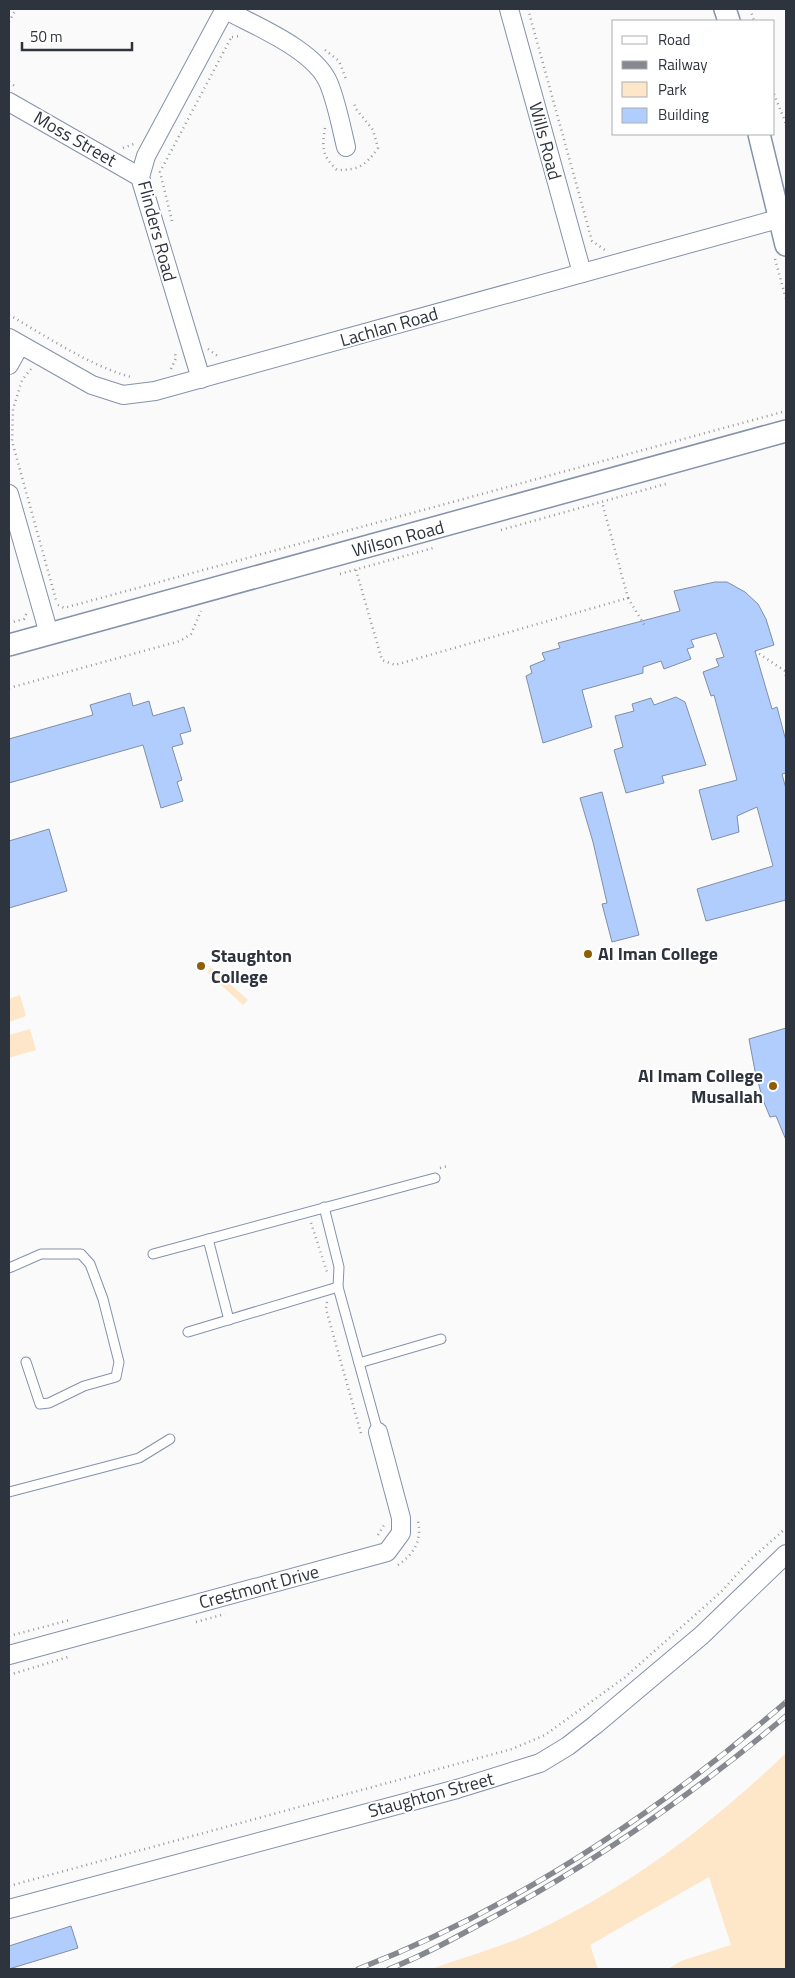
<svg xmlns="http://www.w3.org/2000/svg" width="795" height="1978" font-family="'Titillium Web',sans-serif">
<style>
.green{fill:#fee6c9}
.building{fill:#b0cdfd;stroke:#808fa6}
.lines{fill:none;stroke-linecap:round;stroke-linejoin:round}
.service-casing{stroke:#8492aa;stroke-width:11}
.minor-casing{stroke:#8492aa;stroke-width:20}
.tertiary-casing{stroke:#8492aa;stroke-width:24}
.path{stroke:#94979c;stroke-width:2.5;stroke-dasharray:1 4;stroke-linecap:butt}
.service{stroke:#fff;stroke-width:9}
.minor{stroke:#fff;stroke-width:18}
.tertiary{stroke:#fff;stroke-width:21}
.rail-casing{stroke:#85888e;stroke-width:5.5}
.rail{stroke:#fff;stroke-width:4;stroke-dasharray:11;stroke-linecap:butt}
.poi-dot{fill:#8d5d07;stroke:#fff;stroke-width:2}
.labels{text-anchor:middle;stroke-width:4;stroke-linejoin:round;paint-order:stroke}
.street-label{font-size:18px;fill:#2e343e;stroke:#fff}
.poi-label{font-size:18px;font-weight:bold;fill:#2e343e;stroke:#fff;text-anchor:start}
</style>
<rect width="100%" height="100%" fill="#fafafa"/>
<g class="green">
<polygon points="211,967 248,1000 243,1005 207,972"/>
<polygon points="20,995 26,1016 9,1022 9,999"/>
<polygon points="30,1029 36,1050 9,1058 9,1035"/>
<path d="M786,1753V1969H668L681,1961L731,1945L709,1877L590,1945L598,1969H431C465,1957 502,1947 534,1932C628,1888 712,1824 786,1753Z"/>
</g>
<g class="building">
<polygon points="715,582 727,582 745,592 758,604 766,619 774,645 755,651 772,709 777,707 786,741 786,773 782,774 786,789 786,900 706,921 697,889 773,866 757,807 737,816 739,832 712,840 699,790 737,780 714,695 711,696 703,672 719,666 716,659 724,657 716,633 691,640 694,647 687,649 691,659 664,669 661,661 643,667 643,673 582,690 592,727 543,743 526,676 532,673 530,666 545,660 542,653 560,648 558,643 680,611 674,591"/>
<polygon points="130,693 133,706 149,701 153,716 184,707 191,731 180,734 183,744 172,747 182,780 177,782 183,801 161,808 143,745 9,783 9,739 93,715 90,705"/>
<polygon points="676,697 685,702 706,765 662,776 664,783 626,793 614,750 623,747 615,716 634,711 632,704 651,698 654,705"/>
<polygon points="602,792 639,935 612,942 602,904 607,903 593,842 580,798"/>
<polygon points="49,829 67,891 9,908 9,841"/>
<polygon points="786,1028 786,1140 776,1116 770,1117 763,1100 755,1071 749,1039"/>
<polygon points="71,1926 78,1948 9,1969 9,1946"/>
</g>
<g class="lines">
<g class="service-casing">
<g id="service">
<polyline points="324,1207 339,1267 338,1287 378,1432"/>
<polyline points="208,1239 229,1320"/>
<polyline points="153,1254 435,1178"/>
<polyline points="9,1268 41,1254 81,1254 90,1264 103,1299 119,1362 116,1377 84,1386 49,1403 40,1404 26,1362"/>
<polyline points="188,1332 338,1287"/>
<polyline points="359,1363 441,1339"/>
<polyline points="9,1492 139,1458 170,1439"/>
</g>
</g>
<g class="minor-casing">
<g id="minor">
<path d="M224,9C255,26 316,50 329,84C337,104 341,126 346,147"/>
<polyline points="509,9 582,273"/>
<polyline points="9,102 140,177"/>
<polyline points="9,338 92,385 123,395 155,391 778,219"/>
<polyline points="9,365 20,345"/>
<polyline points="201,379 140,177 146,156 225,9"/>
<polyline points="9,494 49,634"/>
<polyline points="9,1655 387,1552 401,1533 401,1518 378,1432"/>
<polyline points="9,1909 457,1789 540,1763 568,1746 595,1725 702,1635 786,1554"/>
</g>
</g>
<g class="tertiary-casing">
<g id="tertiary">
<polyline points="725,9 729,21"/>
<polyline points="759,134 786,245"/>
<polyline points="9,645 786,431"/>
</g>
</g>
<g class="path">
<polyline points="528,9 592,241 605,250"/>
<polyline points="750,9 754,21"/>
<polyline points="9,22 16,9"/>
<polyline points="232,37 241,36"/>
<polyline points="325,50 339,61 346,79"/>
<polyline points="9,82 16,87"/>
<polyline points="774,94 786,124"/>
<path d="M325,128C322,148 322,156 337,170C359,170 365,166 378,148L373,130L356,109L353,101"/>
<polyline points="123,148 134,144"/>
<polyline points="172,221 160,172 232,36"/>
<polyline points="775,259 786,299"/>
<path d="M9,315C48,337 88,365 131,377"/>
<polyline points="208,349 219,357"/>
<polyline points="31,369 22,380 13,409 12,441 56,600"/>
<polyline points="171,369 176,358 175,353"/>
<polyline points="501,530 669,483"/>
<polyline points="356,570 382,660 395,665 628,598 602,502"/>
<polyline points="340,574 433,548"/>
<polyline points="628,598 645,626"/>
<polyline points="58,605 64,608 786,411"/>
<polyline points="9,623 24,619 27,612"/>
<polyline points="755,651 785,671 786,677"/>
<polyline points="9,688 180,641 191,634 201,611"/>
<polyline points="440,1168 448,1166"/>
<polyline points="311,1223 327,1272"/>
<polyline points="327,1302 326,1309 362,1437"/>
<polyline points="378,1535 384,1525"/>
<path d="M398,1565C414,1554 422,1541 418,1521"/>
<polyline points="196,1622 225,1614"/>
<polyline points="9,1636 70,1620"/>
<polyline points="9,1675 68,1657"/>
<polyline points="9,1886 512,1749 545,1735 624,1678 721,1592 750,1560 786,1528"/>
</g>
<use href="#service" class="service"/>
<use href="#minor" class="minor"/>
<use href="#tertiary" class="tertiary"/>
<g class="rail-casing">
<g id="rail">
<path d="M358,1969C516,1908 659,1812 786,1702"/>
<path d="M389,1969C422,1956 453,1939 484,1922C593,1864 692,1795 786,1716"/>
</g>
</g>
<use href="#rail" class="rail"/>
</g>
<g class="poi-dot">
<circle cx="588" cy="954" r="5"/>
<circle cx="201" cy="966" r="5"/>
<circle cx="773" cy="1086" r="5"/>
</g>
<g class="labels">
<g class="street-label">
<text transform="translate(75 139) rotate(30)" y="6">Moss Street</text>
<text transform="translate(545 141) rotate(75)" y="6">Wills Road</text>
<text transform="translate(157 231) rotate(75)" y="6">Flinders Road</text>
<text transform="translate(389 327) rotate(-16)" y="6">Lachlan Road</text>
<text transform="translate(398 539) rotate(-15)" y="6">Wilson Road</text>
<text transform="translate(259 1587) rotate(-15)" y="6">Crestmont Drive</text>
<text transform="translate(431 1795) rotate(-15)" y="6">Staughton Street</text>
</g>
<g class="poi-label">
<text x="598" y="960">Al Iman College</text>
<text x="211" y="962">Staughton<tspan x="211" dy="21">College</tspan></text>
<text x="763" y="1082" text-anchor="end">Al Imam College<tspan x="763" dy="21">Musallah</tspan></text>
</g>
</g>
<rect width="795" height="1978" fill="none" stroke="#2e343e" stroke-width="20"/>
<rect x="612" y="20" width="162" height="115" fill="#ffffff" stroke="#abaeb2"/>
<rect x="622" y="36" width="25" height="8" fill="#ffffff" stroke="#abaeb2"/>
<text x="658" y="45" font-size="15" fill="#2e343e">Road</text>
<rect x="622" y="61" width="25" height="8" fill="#85888e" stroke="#abaeb2"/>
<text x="658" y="70" font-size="15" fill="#2e343e">Railway</text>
<rect x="622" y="82" width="25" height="15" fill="#fee6c9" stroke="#abaeb2"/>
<text x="658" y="95" font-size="15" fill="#2e343e">Park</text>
<rect x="622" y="108" width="25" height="15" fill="#b0cdfd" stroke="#abaeb2"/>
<text x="658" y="120" font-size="15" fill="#2e343e">Building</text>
<path d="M22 42v8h110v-8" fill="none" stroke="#2e343e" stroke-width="2.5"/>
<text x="30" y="42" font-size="15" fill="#2e343e" stroke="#ffffff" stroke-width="4" paint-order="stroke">50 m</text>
</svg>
